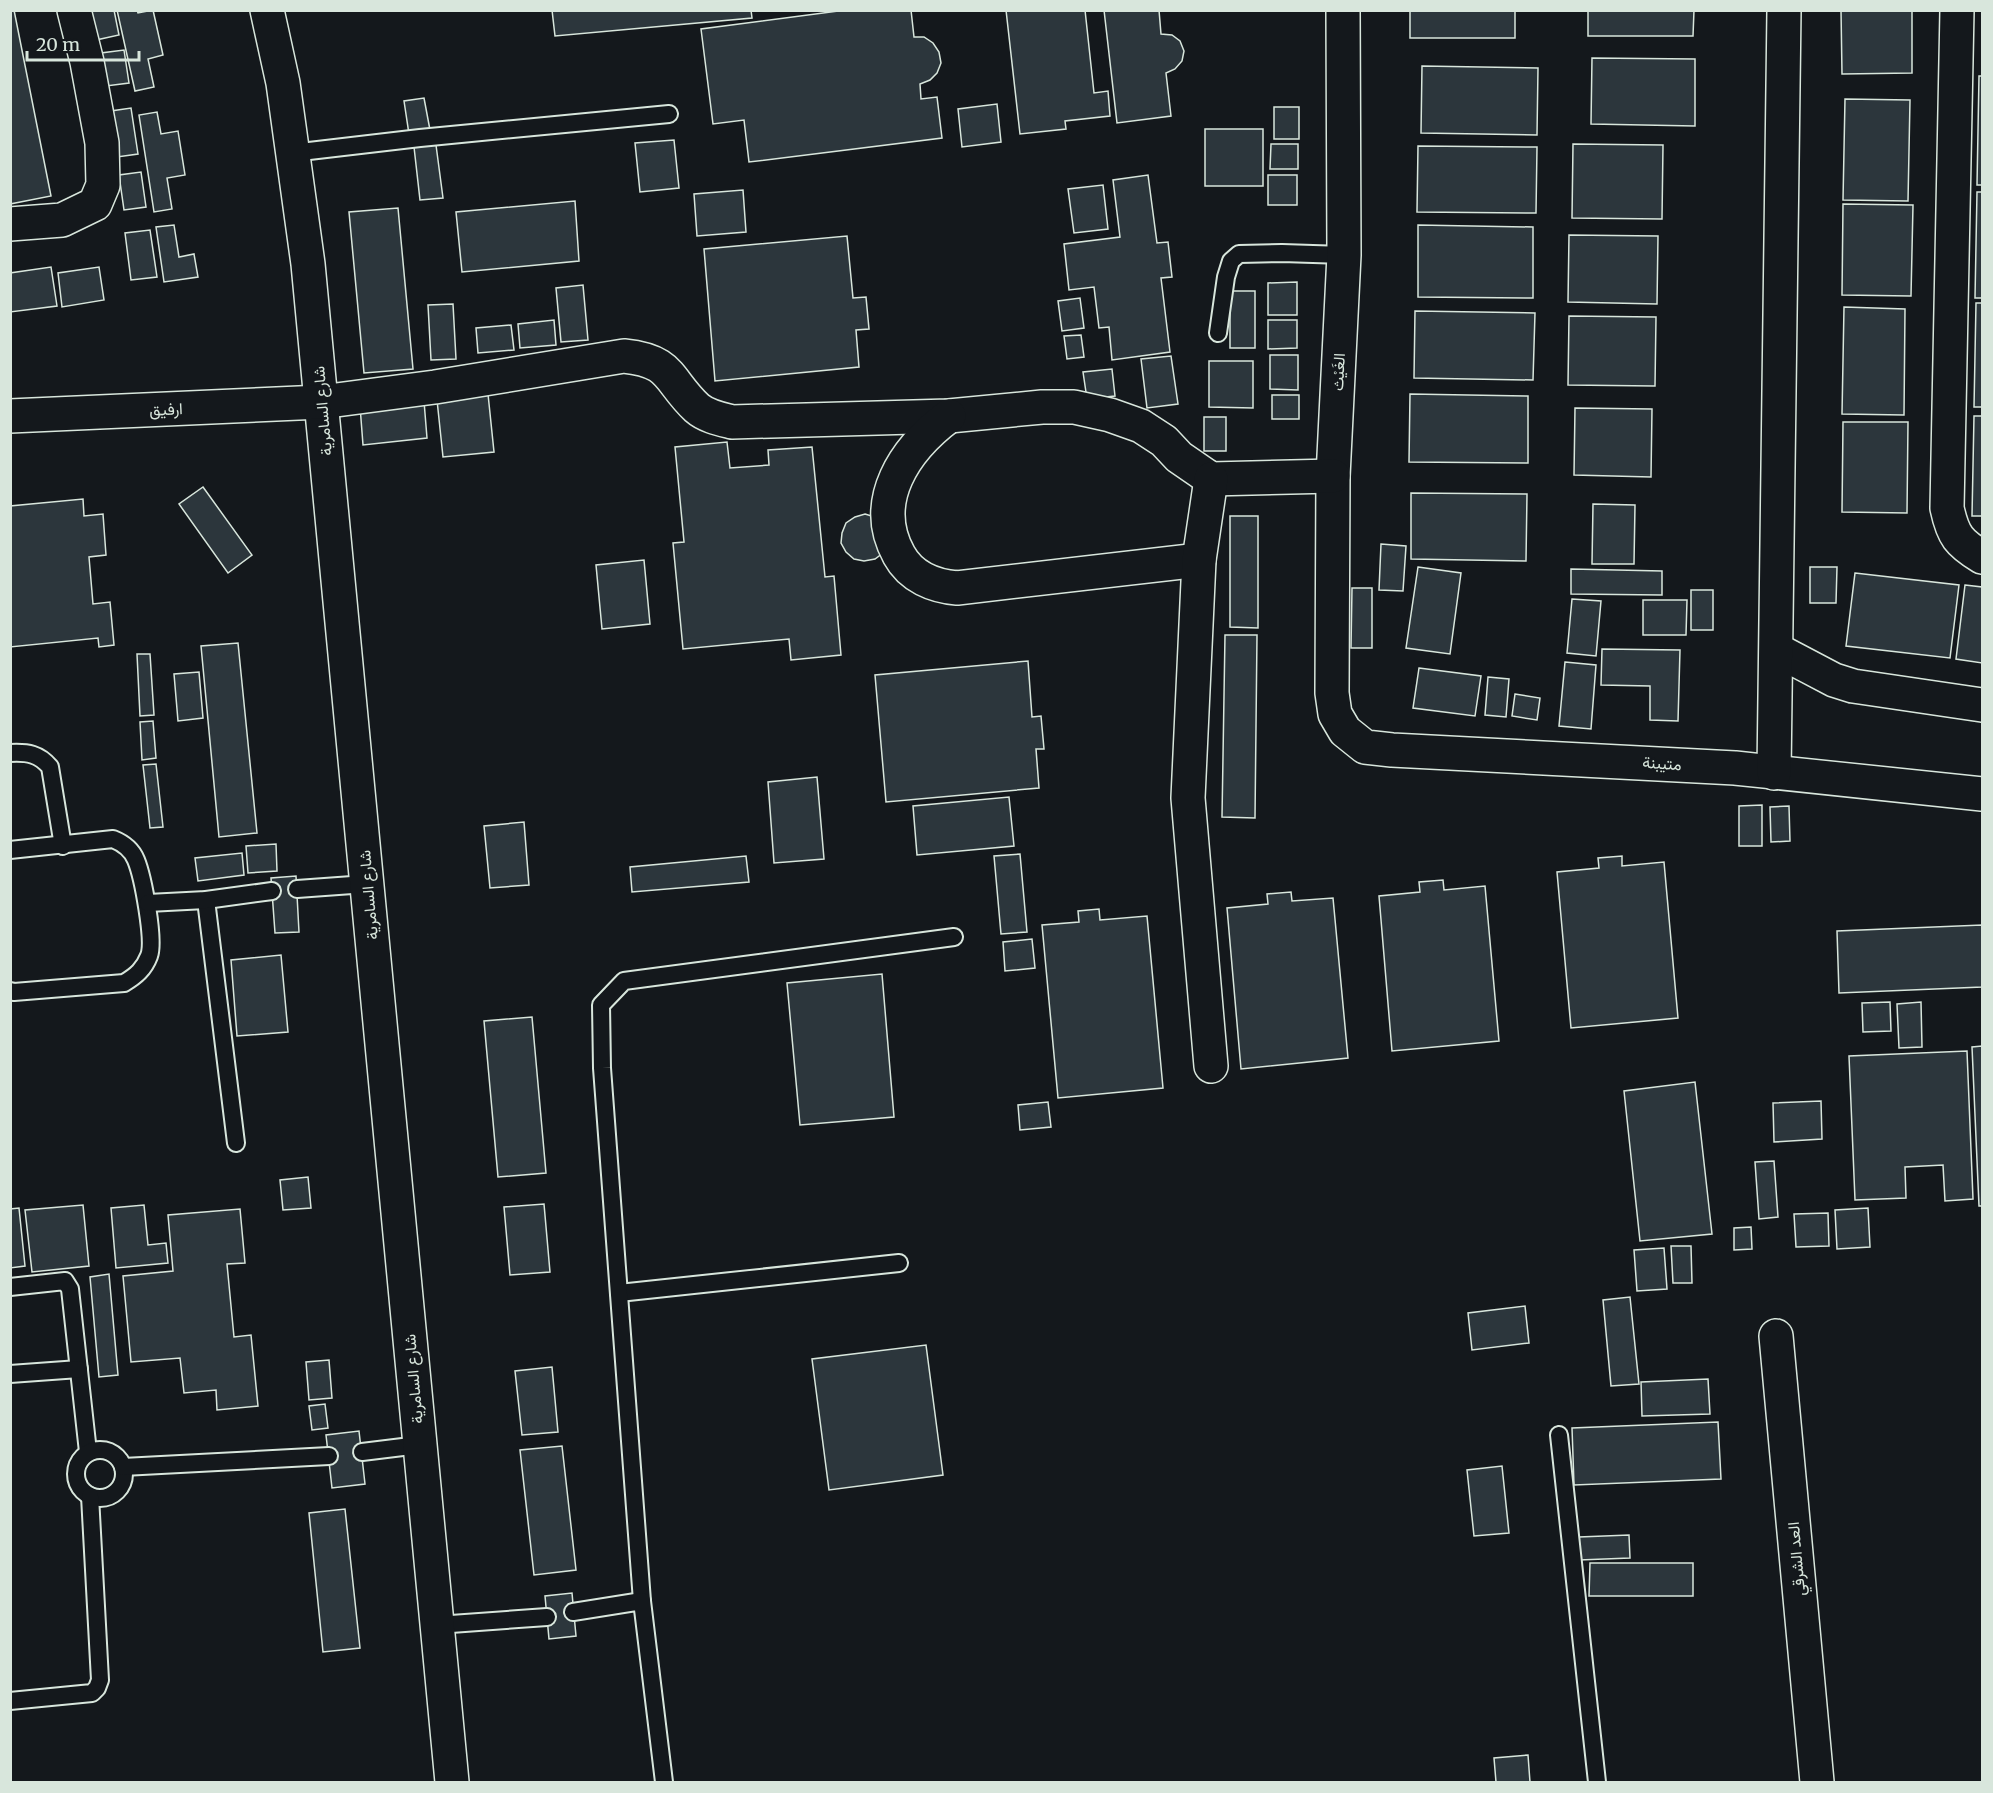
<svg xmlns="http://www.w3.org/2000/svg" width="1993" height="1793" font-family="Merriweather,Vazirmatn,serif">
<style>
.building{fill:#2c363c;stroke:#d8e6dc;stroke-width:1.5}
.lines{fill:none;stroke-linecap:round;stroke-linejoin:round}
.service-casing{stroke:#d8e6dc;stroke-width:20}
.minor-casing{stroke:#d8e6dc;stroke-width:36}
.service{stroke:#14181c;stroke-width:16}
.minor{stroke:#14181c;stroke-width:33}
.labels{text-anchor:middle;stroke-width:4.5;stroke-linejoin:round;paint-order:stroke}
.street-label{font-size:16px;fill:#d8e6dc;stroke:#14181c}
</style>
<rect width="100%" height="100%" fill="#14181c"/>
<g class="building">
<polygon points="10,10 14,10 51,196 10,204"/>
<polygon points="90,10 114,10 119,35 96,40"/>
<polygon points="117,10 137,10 138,13 153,10 163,55 148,59 154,87 135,91"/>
<polygon points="552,10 751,10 752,18 555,36"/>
<polygon points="846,10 911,10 914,37 924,37 933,43 939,52 941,63 937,73 930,80 920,84 921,99 937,97 942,138 749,162 744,120 713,124 701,29"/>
<polygon points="1006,10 1085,10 1094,93 1108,91 1110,116 1065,121 1066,129 1020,134"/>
<polygon points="1104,10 1159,10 1161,34 1172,35 1180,41 1184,51 1182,61 1175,69 1166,73 1171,116 1117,123"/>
<rect x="1410" y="10" width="105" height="28"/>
<polygon points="1588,10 1694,10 1693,36 1588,36"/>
<polygon points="1841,10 1912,10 1912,73 1842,74"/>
<polygon points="124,50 129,83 106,86 101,53"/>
<polygon points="1592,58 1695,59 1695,126 1591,124"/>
<polygon points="1422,66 1538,68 1537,135 1421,133"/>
<polygon points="1979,76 1982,76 1982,185 1977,185"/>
<polygon points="424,98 430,130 409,134 404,101"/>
<polygon points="1845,99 1910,100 1908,201 1843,200"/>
<polygon points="997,104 1001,142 962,147 958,109"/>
<rect x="1274" y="107" width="25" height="32"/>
<polygon points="131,108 138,154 117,157 111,111"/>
<polygon points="157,112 161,134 178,131 185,175 167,178 172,209 154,212 139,115"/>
<rect x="1205" y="129" width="58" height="57"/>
<polygon points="674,140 679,188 640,192 635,143"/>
<polygon points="1271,144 1298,144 1298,169 1270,169"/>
<polygon points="1573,144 1663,145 1662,219 1572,218"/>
<polygon points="436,145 443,198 420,200 414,147"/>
<polygon points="1418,146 1537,147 1536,213 1417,212"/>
<polygon points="141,172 146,207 124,210 119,175"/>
<polygon points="1148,175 1157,243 1168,242 1172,277 1161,278 1170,352 1112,360 1109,327 1099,328 1094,287 1069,290 1064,244 1120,237 1113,180"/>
<rect x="1268" y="175" width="29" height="30"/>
<polygon points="1103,185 1108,229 1074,233 1068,189"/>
<polygon points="743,190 746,232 697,236 694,194"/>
<polygon points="1977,192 1982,192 1982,298 1975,298"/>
<polygon points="575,201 579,261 462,272 456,212"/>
<polygon points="1843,204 1913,205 1911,296 1842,295"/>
<polygon points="398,208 413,369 364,373 349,212"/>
<polygon points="174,225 179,257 194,254 198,277 164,282 156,227"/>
<polygon points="1418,225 1533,227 1533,298 1418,297"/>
<polygon points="150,230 157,277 131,280 125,233"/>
<polygon points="1569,235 1658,236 1657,304 1568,302"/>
<polygon points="847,236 853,298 866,297 869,329 856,330 859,367 715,381 704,249"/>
<polygon points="51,267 57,306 10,312 10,273"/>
<polygon points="99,267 104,300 62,307 58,273"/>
<polygon points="1297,282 1297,315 1268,315 1268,283"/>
<polygon points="583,285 588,340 561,342 556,288"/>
<rect x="1230" y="291" width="25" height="57"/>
<polygon points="1080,298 1084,328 1062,331 1058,301"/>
<polygon points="1976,303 1982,303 1982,407 1974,407"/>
<polygon points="453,304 456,359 431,360 428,305"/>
<polygon points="1844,307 1905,309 1904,415 1842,414"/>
<polygon points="1415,311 1535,313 1533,380 1414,378"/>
<polygon points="1569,316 1656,317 1655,386 1568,385"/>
<polygon points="554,320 556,345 520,348 518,324"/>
<polygon points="1268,320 1297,320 1297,348 1268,349"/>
<polygon points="511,325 514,350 478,353 476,328"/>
<polygon points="1081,335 1084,357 1067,359 1064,336"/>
<polygon points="1270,355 1298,355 1298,390 1270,389"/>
<polygon points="1171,356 1178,404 1147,408 1141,359"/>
<polygon points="1209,361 1253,361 1253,408 1209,407"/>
<polygon points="1112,369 1115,396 1087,399 1083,372"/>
<polygon points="488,394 494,452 443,457 437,400"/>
<polygon points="1410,394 1528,396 1528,463 1409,462"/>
<rect x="1272" y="395" width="27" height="24"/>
<polygon points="424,401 427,438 363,445 360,406"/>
<polygon points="1575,408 1652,409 1651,477 1574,475"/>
<polygon points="1974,416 1982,416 1982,516 1972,516"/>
<rect x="1204" y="417" width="22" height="34"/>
<polygon points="1843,422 1908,422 1907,513 1842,512"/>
<polygon points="727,442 730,468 769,465 768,450 812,447 825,577 834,576 841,655 791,660 789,639 683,649 673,543 684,542 675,447"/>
<polygon points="203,487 252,555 228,573 179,504"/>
<polygon points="1411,493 1527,494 1526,561 1411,559"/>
<polygon points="83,499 84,516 103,514 106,555 89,557 93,604 110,602 114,645 99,647 98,638 10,647 10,506"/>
<polygon points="1593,504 1635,505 1634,564 1592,564"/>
<polygon points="865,514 875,517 883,553 875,559 864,561 854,559 846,552 841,543 842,533 846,523 855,517"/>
<polygon points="1230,516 1258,516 1258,628 1230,627"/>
<polygon points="1381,544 1406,546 1403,591 1379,590"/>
<polygon points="644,560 650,624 602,629 596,565"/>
<polygon points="1418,567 1461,573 1450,654 1406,648"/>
<polygon points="1810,567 1837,567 1836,603 1810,603"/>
<polygon points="1571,569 1662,571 1662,595 1571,594"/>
<polygon points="1855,573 1959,585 1950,658 1846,646"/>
<polygon points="1965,585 1982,587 1982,663 1956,659"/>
<polygon points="1352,588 1372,588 1372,648 1351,648"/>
<rect x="1691" y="590" width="22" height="40"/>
<polygon points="1572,599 1601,601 1596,656 1567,653"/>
<polygon points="1643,600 1687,600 1686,635 1643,635"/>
<polygon points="1225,635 1257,635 1255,818 1222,817"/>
<polygon points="238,643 257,833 219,837 201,646"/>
<polygon points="1602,649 1680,650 1678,721 1650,720 1650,686 1601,685"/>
<polygon points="137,654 150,654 154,715 140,716"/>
<polygon points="1028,661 1032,717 1041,716 1044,749 1036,749 1039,788 886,802 875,675"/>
<polygon points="1565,662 1596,665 1591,729 1559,726"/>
<polygon points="1419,668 1481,676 1475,716 1413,708"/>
<polygon points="199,672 203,718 178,721 174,674"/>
<polygon points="1488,677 1509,679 1506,717 1485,715"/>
<polygon points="1515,694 1540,698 1537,720 1512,716"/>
<polygon points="153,721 156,758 142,760 140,722"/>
<polygon points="156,764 163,827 150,828 143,765"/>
<polygon points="817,777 824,859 774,863 768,782"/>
<polygon points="1009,797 1014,846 917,855 913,806"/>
<polygon points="1762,805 1762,846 1739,846 1739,806"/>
<polygon points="1789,806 1790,841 1771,842 1770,807"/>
<polygon points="524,822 529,885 490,888 484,826"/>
<polygon points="276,844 277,871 248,873 246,846"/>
<polygon points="242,853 244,875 198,881 195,858"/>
<polygon points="1020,854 1027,932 1001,934 994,856"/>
<polygon points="746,856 749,882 632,892 630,867"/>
<polygon points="1622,856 1622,866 1664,862 1678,1018 1571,1028 1557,872 1599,868 1598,858"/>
<polygon points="296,876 299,932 275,933 271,878"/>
<polygon points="1443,880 1444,890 1485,886 1499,1041 1392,1051 1379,896 1420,892 1419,882"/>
<polygon points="1291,892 1292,901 1333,898 1348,1058 1241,1069 1227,908 1268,904 1267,894"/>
<polygon points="1099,909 1100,920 1147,916 1163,1088 1058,1098 1042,925 1079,922 1078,911"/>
<polygon points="1982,925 1982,987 1839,993 1837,931"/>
<polygon points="1032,939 1035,968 1005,971 1003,942"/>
<polygon points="281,955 288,1032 237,1036 231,960"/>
<polygon points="882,974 894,1117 800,1125 787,983"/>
<polygon points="1890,1002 1891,1031 1863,1032 1862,1003"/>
<polygon points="1921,1002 1922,1047 1899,1048 1897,1004"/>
<polygon points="532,1017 546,1173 498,1177 484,1021"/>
<polygon points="1982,1046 1982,1206 1979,1206 1972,1047"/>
<polygon points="1967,1051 1973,1199 1945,1201 1943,1165 1905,1167 1906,1198 1855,1200 1849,1056"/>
<polygon points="1695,1082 1712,1234 1640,1241 1624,1091"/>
<polygon points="1821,1101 1822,1139 1774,1142 1773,1103"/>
<polygon points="1048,1102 1051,1127 1020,1130 1018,1105"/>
<polygon points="1774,1161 1778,1217 1759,1219 1755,1162"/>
<polygon points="308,1177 311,1208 283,1210 280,1180"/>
<polygon points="544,1204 550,1272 510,1275 504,1207"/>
<polygon points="83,1205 89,1266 32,1272 25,1210"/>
<polygon points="144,1205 148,1245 166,1243 168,1263 116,1268 111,1208"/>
<polygon points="19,1208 25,1266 10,1268 10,1209"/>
<polygon points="1868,1208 1870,1247 1837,1249 1835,1210"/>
<polygon points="240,1209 245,1263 227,1264 234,1337 251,1335 258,1406 217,1410 216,1390 184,1393 180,1358 131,1362 123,1276 173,1271 168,1215"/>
<polygon points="1828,1213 1829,1246 1796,1247 1794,1214"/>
<polygon points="1751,1227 1752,1249 1734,1250 1734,1228"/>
<polygon points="1671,1246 1691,1246 1692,1283 1673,1283"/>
<polygon points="1664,1248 1667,1289 1637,1291 1634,1250"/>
<polygon points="109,1274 118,1375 99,1377 90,1277"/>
<polygon points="1630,1297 1639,1384 1611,1386 1603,1300"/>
<polygon points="1525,1306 1529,1343 1472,1350 1468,1313"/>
<polygon points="926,1345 943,1475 829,1490 812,1359"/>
<polygon points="329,1360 332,1398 309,1400 306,1362"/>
<polygon points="552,1367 558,1432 522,1435 515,1371"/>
<polygon points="1708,1379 1710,1414 1642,1416 1641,1382"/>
<polygon points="325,1404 328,1428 312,1430 309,1406"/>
<polygon points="1718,1422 1721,1479 1574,1485 1572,1428"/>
<polygon points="359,1431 365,1484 332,1488 326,1435"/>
<polygon points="562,1446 576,1570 534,1575 520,1450"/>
<polygon points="1502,1466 1509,1533 1474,1536 1467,1470"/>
<polygon points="345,1509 360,1648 323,1652 309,1513"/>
<polygon points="1629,1535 1630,1558 1579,1560 1579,1537"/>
<polygon points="1590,1563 1693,1563 1693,1596 1589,1596"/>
<polygon points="572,1593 576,1636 549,1639 545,1596"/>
<polygon points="1528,1755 1530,1782 1496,1782 1494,1758"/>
</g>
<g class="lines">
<g class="service-casing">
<g id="service">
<polyline points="292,153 420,138 669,114"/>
<polyline points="1218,333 1226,277 1231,261 1239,254 1282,253 1344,255"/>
<path d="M10,753C28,752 39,754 50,767L63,846"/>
<path d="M10,850L113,839C123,843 132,850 136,860C143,877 155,941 149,956C144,969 136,976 124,983L14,992L10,991"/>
<polyline points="297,889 366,884"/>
<polyline points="206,900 236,1143"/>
<polyline points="148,903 206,900 272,891"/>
<polyline points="10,1287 65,1281 70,1289 88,1452"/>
<polyline points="619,1293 899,1263"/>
<polyline points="10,1374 79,1369"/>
<polyline points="1559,1435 1597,1782"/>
<circle cx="100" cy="1474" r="24"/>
<polyline points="362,1452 419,1445"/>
<polyline points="123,1467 329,1456"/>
<polyline points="642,1601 602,1068 601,1005 624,981 954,937"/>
<polyline points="573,1612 642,1601 664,1782"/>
<polyline points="437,1625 547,1617"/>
<polyline points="10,1701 92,1693 97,1688 100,1680 90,1496"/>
</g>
</g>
<g class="minor-casing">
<g id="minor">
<polyline points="267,10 283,83 308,264 452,1782"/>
<polyline points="1343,10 1344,255 1333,476 1332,693 1335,714 1345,731 1365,747 1392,750 1735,768 1982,794"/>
<path d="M1957,10L1947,508C1953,536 1959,543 1982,557"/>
<polyline points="10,224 62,220 95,204 103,185 102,143 87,62 74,10"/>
<path d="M10,416L321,402L435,387L624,356C673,361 667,380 697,408C706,416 720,419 732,422L949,416L1042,407H1074L1110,415L1141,426L1164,441L1179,457L1211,479L1333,476"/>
<path d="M949,416C905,449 869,501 899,555C911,577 934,586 957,588L1199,560"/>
<polyline points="1777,650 1834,680 1853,686 1982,705"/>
<polyline points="1774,773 1784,10"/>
<polyline points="1211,1066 1188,798 1199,560 1211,479"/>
<polyline points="1776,1336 1817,1782"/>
</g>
</g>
<use href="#service" class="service"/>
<use href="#minor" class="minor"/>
</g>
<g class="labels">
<g class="street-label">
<text transform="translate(1338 372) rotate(-87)" y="6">الغَيْث</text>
<text transform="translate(166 409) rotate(-3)" y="6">ارفيق</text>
<text transform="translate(322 411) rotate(-95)" y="6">شارع السامرية</text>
<text transform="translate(1662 763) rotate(4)" y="6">متيبنة</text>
<text transform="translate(368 895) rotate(-95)" y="6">شارع السامرية</text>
<text transform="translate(413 1379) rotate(-95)" y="6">شارع السامرية</text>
<text transform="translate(1796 1559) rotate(-95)" y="6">العد الشرقي</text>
</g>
</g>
<rect width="1993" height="1793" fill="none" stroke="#d8e6dc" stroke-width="24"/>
<path d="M27 51v9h112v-9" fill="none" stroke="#d8e6dc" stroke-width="3"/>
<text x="36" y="51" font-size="18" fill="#d8e6dc" stroke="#14181c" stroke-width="4.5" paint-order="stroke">20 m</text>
</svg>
